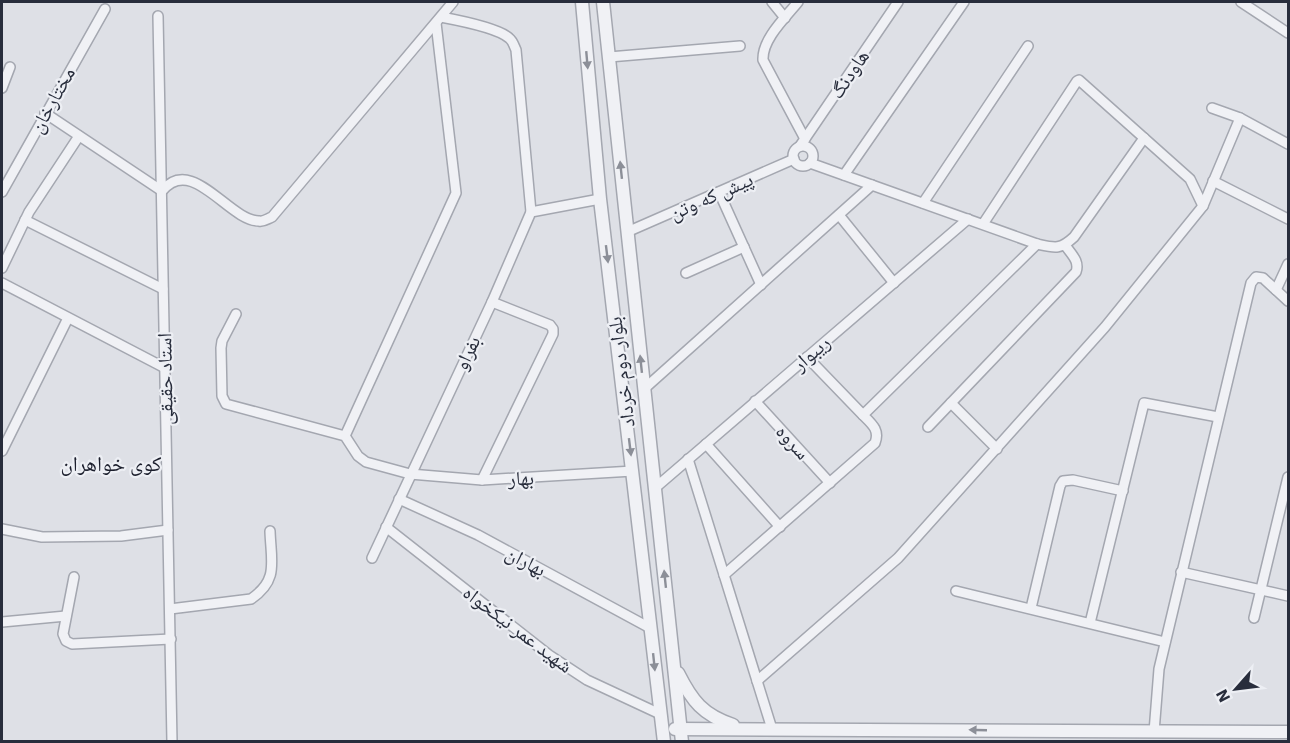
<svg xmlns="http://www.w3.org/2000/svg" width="1290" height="743" font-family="'IBM Plex Sans','Noto Naskh Arabic',sans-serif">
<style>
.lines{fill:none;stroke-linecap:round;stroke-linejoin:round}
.minor-casing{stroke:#a4a7b0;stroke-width:12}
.tertiary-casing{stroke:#a4a7b0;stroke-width:15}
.minor{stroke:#f0f1f5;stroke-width:9}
.tertiary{stroke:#f0f1f5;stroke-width:12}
.oneway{fill:#8c8f98}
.labels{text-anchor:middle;stroke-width:4.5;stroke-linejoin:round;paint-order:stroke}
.street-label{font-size:20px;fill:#282d3c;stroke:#edeff4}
.neighbourhood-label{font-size:21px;fill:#1b1e2c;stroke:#edeff4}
</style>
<rect width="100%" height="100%" fill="#dee0e6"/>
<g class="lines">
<g class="minor-casing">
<g id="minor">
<polyline points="772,2 785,18"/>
<path d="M798,2C786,17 762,39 763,60L805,139"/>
<polyline points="1241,2 1288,33"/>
<polyline points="158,16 172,742"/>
<path d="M441,17C457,20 498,28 509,38C513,41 514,46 516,50L531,212"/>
<polyline points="609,57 740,46"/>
<polyline points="2,88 10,67"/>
<polyline points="1212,108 1240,118 1288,144"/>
<path d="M45,113L162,191C192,154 229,221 259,221C264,222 267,219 272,217L453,2"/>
<polyline points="800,146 898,2"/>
<circle cx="803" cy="156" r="10"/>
<polyline points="810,163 1037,244"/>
<polyline points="844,175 964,2"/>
<polyline points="1213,181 1288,219"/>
<polyline points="2,192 105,9"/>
<polyline points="719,192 761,285"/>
<polyline points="923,203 1028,46"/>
<polyline points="839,215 894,283"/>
<polyline points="25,220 163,289"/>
<polyline points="983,224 1077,81 1079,80 1190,179 1203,206"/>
<polyline points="627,232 794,159"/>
<polyline points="2,268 29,212 79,136"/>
<polyline points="686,273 744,247"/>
<polyline points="2,283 165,368"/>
<polyline points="1276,290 1288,264"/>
<polyline points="236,314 222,341 221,348 222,396 226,404 345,436 358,456 366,462 410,474 482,480 633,471"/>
<polyline points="807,357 863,415"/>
<polyline points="644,389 872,185"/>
<polyline points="755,401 830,483"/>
<polyline points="951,403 997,449"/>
<path d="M928,427L1076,272C1080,261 1071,254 1065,245"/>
<polyline points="345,436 456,193 436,23"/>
<polyline points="706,444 780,527"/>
<polyline points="2,451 68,318"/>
<polyline points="688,459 772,729"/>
<polyline points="482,480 553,334 553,329 550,325 492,302"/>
<polyline points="655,488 968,219"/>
<polyline points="399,499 478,535 650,628"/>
<polyline points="386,527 549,655 587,680 660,714"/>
<polyline points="2,529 42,537 121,536 168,530"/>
<polyline points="372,558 492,302 531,212 600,199"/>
<polyline points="1181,572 1288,596"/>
<path d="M724,575L875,443C880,430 872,424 863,415L1037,244C1055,248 1060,250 1074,237L1144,138"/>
<polyline points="74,577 63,634 66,641 72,644 171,639"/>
<polyline points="956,591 1165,642"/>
<polyline points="1031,608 1060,486 1063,481 1073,480 1123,491"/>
<path d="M170,609L251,599C279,580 271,562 270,531"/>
<polyline points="1254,618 1288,477"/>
<polyline points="2,622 66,616"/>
<polyline points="1090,623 1144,403 1218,417"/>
<polyline points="757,681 898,558 1105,327 1203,206 1240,118"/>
<polyline points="1154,732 1159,669 1251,283 1256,277 1263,278 1288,301"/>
</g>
</g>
<g class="tertiary-casing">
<g id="tertiary">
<polyline points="582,2 600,199 664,742"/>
<polyline points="603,2 682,742"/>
<path d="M678,673C692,701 703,715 733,725"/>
<polyline points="675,729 1288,732"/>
</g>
</g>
<use href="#minor" class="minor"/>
<use href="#tertiary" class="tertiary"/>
</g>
<defs><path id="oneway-solid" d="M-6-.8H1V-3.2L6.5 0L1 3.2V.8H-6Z" transform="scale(1.5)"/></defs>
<g class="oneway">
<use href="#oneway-solid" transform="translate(587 60) rotate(85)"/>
<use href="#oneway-solid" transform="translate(621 170) rotate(-96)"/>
<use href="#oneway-solid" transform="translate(607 254) rotate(83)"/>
<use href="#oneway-solid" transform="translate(641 364) rotate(-96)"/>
<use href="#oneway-solid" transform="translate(630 447) rotate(83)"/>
<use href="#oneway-solid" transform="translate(665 579) rotate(-96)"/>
<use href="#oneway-solid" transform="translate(654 662) rotate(84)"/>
<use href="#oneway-solid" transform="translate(978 730) rotate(-178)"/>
</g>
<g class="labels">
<g class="street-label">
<text transform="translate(849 74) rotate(-56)" y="7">هاودنگ</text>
<text transform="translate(52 100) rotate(-61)" y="7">مختارخان</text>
<text transform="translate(711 196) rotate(-24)" y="7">پیش که وتن</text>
<text transform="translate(467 353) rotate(-65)" y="7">بفراو</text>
<text transform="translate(811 353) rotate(-41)" y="7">ریبوار</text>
<text transform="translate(621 372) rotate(-97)" y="7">بلوار دوم خرداد</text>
<text transform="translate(165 379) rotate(-91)" y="7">استاد حقیقی</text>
<text transform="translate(793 442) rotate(48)" y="7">سروه</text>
<text transform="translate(521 478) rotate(-2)" y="7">بهار</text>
<text transform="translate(526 561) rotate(28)" y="7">بهاران</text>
<text transform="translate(518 629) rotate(37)" y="7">شهید عمر نیکخواه</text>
</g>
<g class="neighbourhood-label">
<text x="111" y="471">کوی خواهران</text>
</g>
</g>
<rect width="1290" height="743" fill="none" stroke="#282d3c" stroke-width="6"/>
<g transform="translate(1236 689) rotate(242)" stroke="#edeff4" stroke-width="4.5" paint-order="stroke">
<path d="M0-4.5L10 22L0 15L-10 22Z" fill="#282d3c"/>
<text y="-9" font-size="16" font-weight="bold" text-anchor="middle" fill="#282d3c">N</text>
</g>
</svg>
